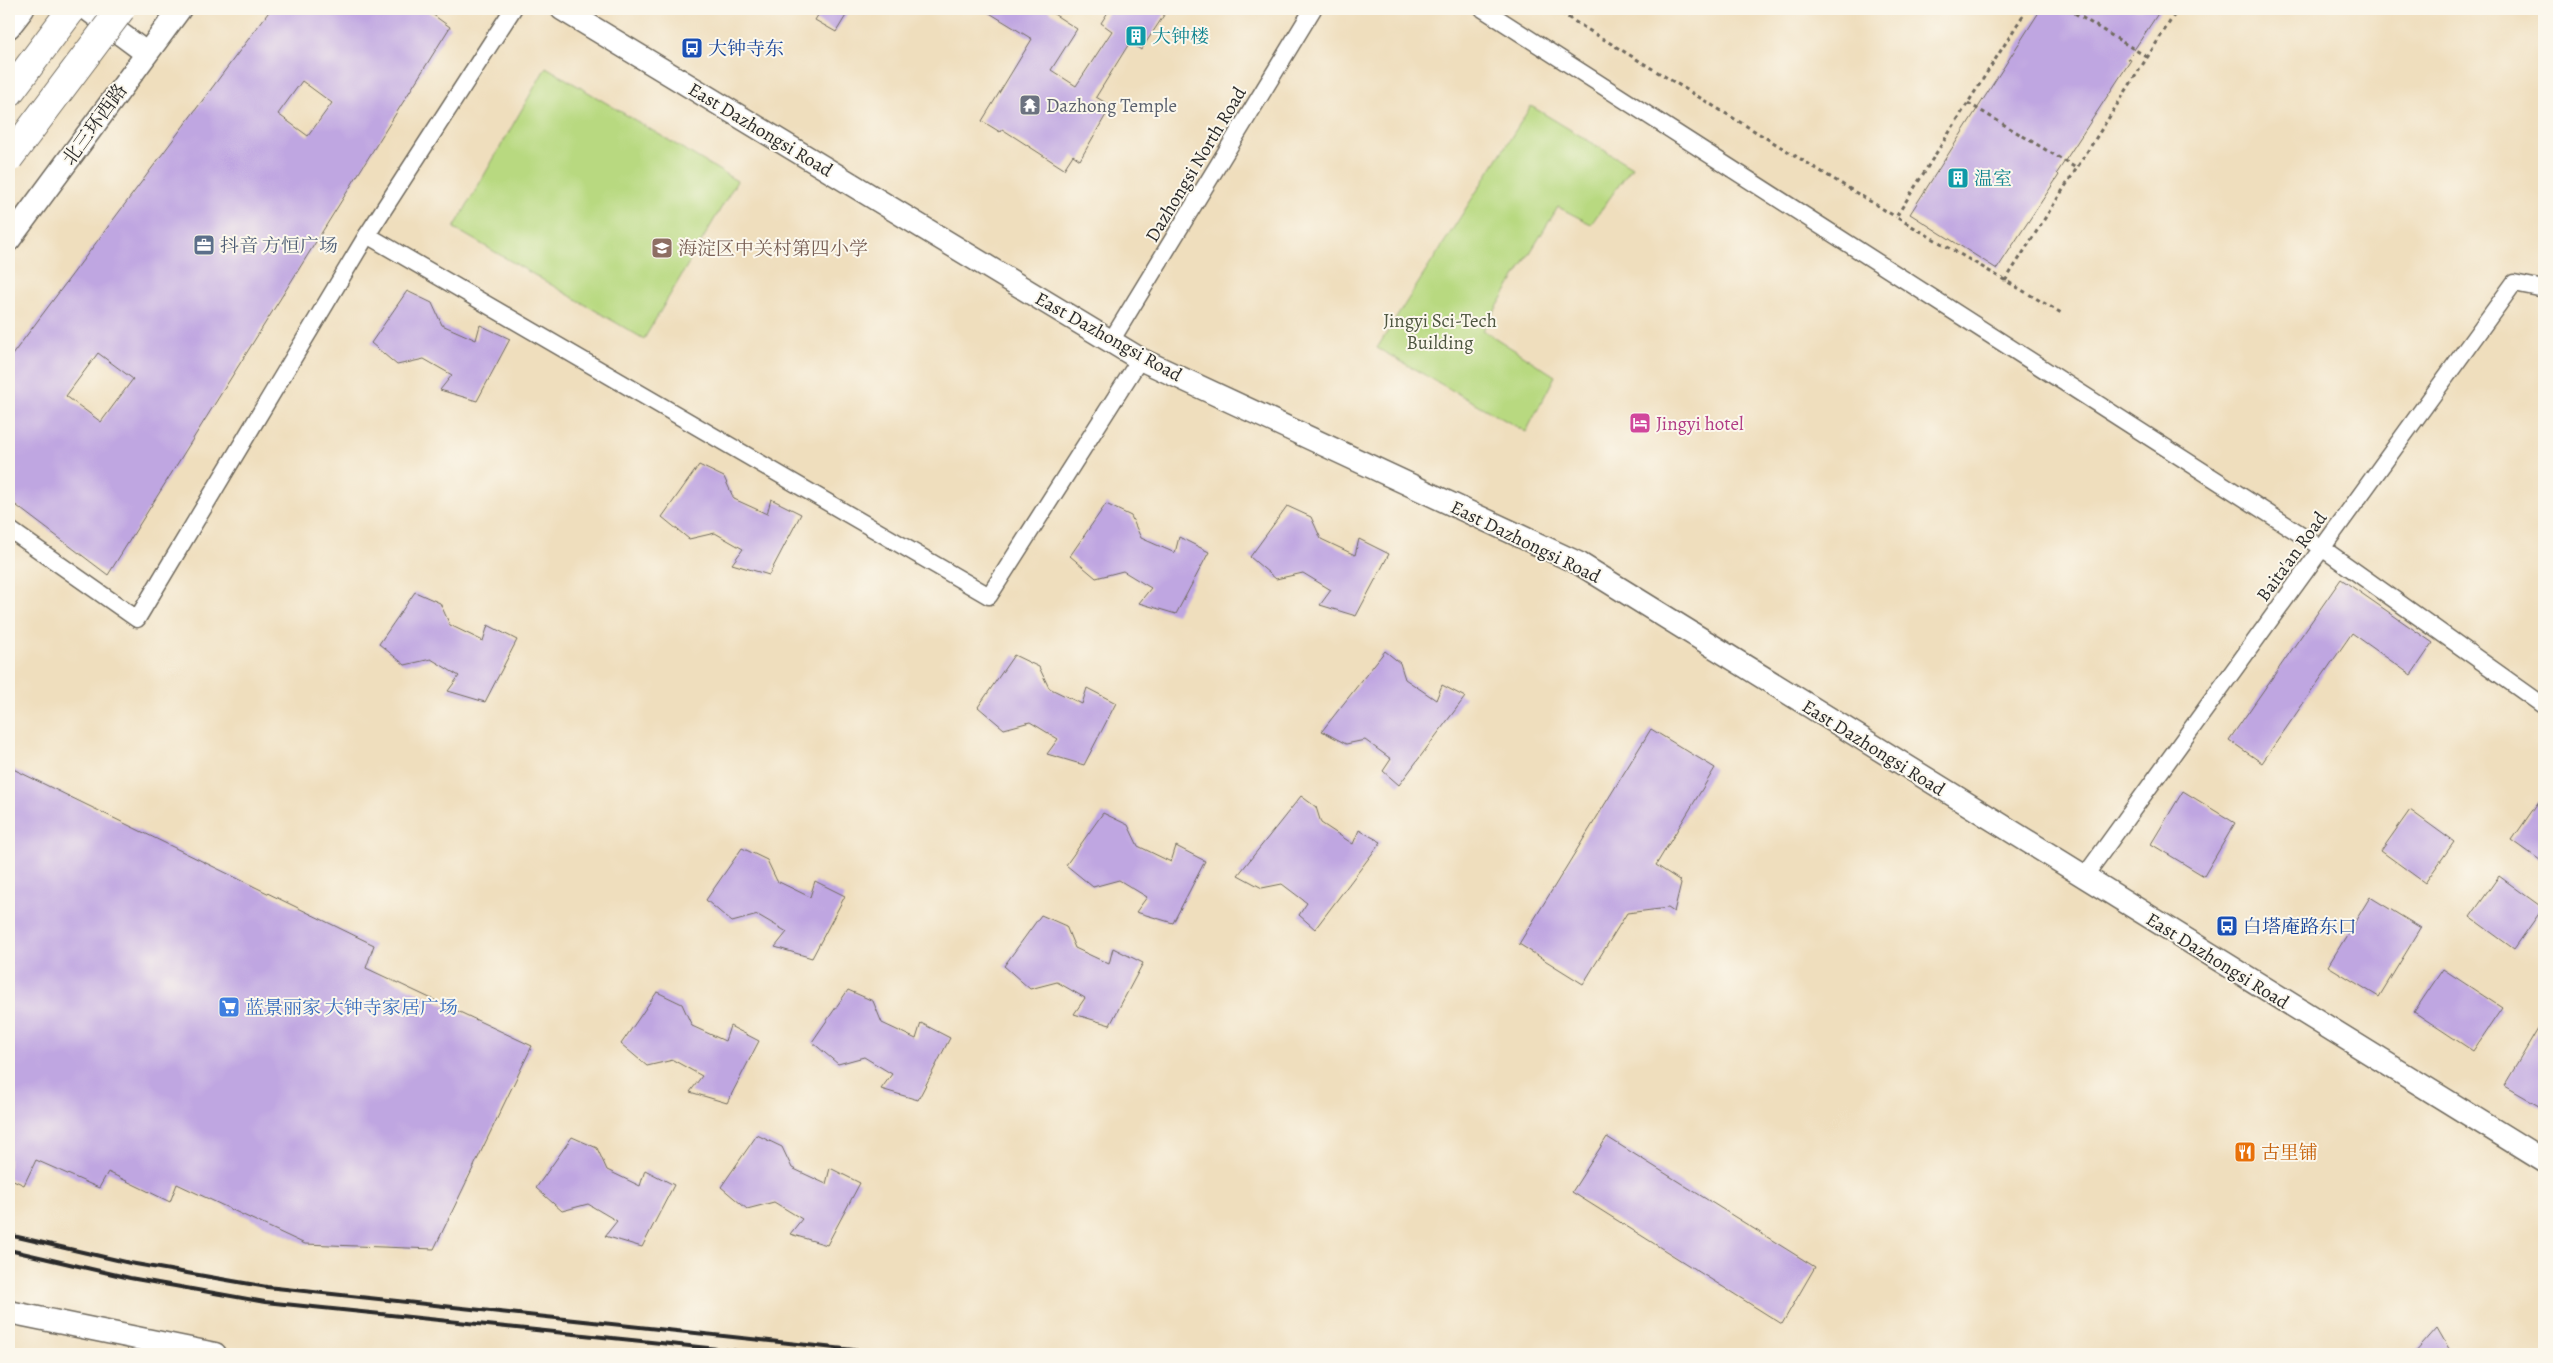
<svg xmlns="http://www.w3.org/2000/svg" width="2553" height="1363" font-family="Alegreya,'Noto Serif SC',serif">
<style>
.green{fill:#b8d980;stroke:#728256}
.building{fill:#bfa6e1;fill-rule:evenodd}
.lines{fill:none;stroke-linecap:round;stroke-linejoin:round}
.street-casing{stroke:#706a5e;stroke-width:19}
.secondary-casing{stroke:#706a5e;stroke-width:25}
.highway-casing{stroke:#706a5e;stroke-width:30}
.path{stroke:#706a5e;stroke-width:3;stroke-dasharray:4 4;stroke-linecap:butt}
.street{stroke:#fff;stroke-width:16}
.secondary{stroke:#fff;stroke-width:22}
.highway{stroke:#fff;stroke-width:28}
.rail{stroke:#2b2b2b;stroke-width:4}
.highway-bridge-casing{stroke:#706a5e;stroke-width:30;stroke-linecap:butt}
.highway-bridge{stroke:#fff;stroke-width:28}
.labels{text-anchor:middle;stroke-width:4;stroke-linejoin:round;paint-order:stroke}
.culture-label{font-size:19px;fill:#0d838f;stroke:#fbf7ec;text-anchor:start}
.transit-label{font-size:19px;fill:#164399;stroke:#fbf7ec;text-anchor:start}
.worship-label{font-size:19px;fill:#5b616d;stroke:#fbf7ec;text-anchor:start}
.street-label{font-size:19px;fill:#2b2b2b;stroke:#fbf7ec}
.service-label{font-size:19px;fill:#4e5e75;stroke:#fbf7ec;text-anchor:start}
.education-label{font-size:19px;fill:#785e54;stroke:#fbf7ec;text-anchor:start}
.park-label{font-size:19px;fill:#4e5640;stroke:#fbf7ec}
.hotel-label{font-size:19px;fill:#b23c85;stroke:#fbf7ec;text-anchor:start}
.shop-label{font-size:19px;fill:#366cbe;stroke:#fbf7ec;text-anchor:start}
.food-label{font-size:19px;fill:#c56008;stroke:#fbf7ec;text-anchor:start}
</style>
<rect width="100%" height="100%" fill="#fbf7ec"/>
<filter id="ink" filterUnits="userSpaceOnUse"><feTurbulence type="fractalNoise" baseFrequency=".02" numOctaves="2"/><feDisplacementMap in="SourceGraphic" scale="10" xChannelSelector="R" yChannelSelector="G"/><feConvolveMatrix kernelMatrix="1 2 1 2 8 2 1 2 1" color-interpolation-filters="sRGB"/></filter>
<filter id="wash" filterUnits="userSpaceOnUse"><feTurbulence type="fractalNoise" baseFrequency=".0096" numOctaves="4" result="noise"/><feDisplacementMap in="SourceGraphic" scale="20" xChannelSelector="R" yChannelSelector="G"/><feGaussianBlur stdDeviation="1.12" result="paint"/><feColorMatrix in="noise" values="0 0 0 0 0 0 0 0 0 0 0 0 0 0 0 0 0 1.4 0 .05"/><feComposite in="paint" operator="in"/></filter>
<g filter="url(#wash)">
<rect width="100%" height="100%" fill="#efdebd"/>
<g class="green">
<polygon points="546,67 737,181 644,339 454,228"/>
<polygon points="1531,106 1632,167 1591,224 1558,207 1483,330 1555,376 1526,432 1377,348"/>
</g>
<g id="blocks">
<g class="building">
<path d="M271,9H425L450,27L108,575L9,500V359ZM302,81L332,103L308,136L278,114ZM98,353L133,379L101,422L66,396Z"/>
<polygon points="822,9 850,9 836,32 815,20"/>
<polygon points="983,9 1046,9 1077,29 1051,70 1076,86 1112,31 1101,23 1110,9 1168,9 1141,50 1130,42 1096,97 1111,106 1080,160 1073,155 1064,169 1002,129 1000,132 982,121 1032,39"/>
<polygon points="2041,9 2161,9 2128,59 2131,60 2057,173 2059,175 1997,269 1910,214"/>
<polygon points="407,291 432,303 442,325 476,340 480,325 510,339 477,401 440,390 452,375 424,359 397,365 371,343"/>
<polygon points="699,465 724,477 734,499 767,514 771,499 801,514 769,575 732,564 743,549 715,533 689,539 662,517"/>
<polygon points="1106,504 1131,516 1141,538 1175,553 1179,537 1209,552 1176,614 1139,603 1151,588 1123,571 1096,578 1070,556"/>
<polygon points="1287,506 1311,517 1321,539 1355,555 1359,539 1389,554 1356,616 1320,605 1331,590 1303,573 1276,579 1250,557"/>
<polygon points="2341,579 2433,643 2411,675 2352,633 2262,763 2229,740"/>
<polygon points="415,592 440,603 450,625 483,641 488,625 517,640 485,702 448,691 459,676 431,659 405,665 379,644"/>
<polygon points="1385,651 1400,663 1405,679 1436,700 1442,685 1465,697 1399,785 1383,771 1391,759 1365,740 1346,744 1322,731"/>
<polygon points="1014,655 1039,667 1049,688 1082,704 1087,688 1116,703 1084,765 1047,754 1058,739 1030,722 1004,729 978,707"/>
<polygon points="1651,729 1715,768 1656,865 1679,880 1681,883 1674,912 1668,908 1627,913 1583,984 1519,944"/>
<polygon points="9,767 374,945 366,968 532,1046 434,1249 305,1244 177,1184 170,1202 108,1172 99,1188 36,1160 24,1185 9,1178"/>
<polygon points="2183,791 2235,823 2204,876 2151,844"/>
<polygon points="2544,794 2544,863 2512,840"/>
<polygon points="1301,796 1316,807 1321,823 1353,844 1359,830 1381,842 1315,929 1299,915 1307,903 1282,884 1262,888 1238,875"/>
<polygon points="2410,810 2454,842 2425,883 2381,851"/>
<polygon points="1103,813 1128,825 1138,846 1171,862 1176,846 1205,861 1173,923 1136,912 1147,897 1119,880 1093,887 1066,865"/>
<polygon points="742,848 767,860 777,881 810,897 815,881 845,896 812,958 775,947 787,932 758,915 732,922 706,900"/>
<polygon points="2499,876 2543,908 2514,949 2470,917"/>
<polygon points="2370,897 2421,928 2379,997 2328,966"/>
<polygon points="1041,915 1066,926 1075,948 1109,964 1113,948 1143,963 1110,1025 1074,1014 1085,998 1057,982 1030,989 1004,966"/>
<polygon points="2443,969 2502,1008 2473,1051 2414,1012"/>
<polygon points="848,990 873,1001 882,1023 916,1039 921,1023 950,1038 918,1100 881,1089 892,1074 864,1057 838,1064 812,1042"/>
<polygon points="657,992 682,1004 692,1026 725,1041 730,1026 759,1041 727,1103 690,1092 702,1076 673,1060 647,1066 621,1044"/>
<polygon points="2544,1019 2544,1109 2504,1086"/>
<polygon points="757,1135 782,1147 792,1168 826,1184 830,1168 860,1183 827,1245 790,1234 802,1219 774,1202 747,1209 721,1187"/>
<polygon points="572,1137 597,1148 607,1170 640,1186 645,1170 674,1185 642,1247 605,1236 617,1221 588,1204 562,1211 536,1188"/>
<polygon points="1607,1137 1815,1267 1782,1324 1572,1192"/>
<polygon points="2437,1328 2452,1354 2414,1354"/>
</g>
</g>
</g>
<g filter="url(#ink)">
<use href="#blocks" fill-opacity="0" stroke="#706a5e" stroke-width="1"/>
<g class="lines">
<g class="street-casing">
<g id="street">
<polyline points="1483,9 2322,548 2544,706"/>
<polyline points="367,235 989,596 1140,359"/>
<polyline points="1111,341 1313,9"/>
<polyline points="9,529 137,619 367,235 513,9"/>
<polyline points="2084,877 2514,283 2544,289"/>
</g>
</g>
<g class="secondary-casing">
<g id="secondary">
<polyline points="87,9 146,53"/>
<polyline points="562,9 1140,359 1580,564 2544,1161"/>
<polyline points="9,27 23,9"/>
<polyline points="9,240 180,9"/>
<polyline points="9,1312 215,1354"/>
</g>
</g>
<g class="highway-casing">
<polyline id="highway" points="9,93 72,9"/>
</g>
<g class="path">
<polyline points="1554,9 1896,217"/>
<polyline points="2027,9 1896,217 2063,314"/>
<polyline points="2068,9 2147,57"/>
<polyline points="1968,103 2076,168"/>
<polyline points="2005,281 2178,9"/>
</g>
<use href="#street" class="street"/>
<use href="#secondary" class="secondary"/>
<use href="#highway" class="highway"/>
<g class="rail">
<polyline points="9,1235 130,1263 267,1287 891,1354"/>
<polyline points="9,1250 130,1278 265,1302 766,1354"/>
</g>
<g class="highway-bridge-casing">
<polyline id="highway-bridge" points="9,158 121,9"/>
</g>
<use href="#highway-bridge" class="highway-bridge"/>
</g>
</g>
<defs>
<g id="building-square" transform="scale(1.125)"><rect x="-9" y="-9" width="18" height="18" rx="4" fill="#0f9aa8" stroke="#fbf7ec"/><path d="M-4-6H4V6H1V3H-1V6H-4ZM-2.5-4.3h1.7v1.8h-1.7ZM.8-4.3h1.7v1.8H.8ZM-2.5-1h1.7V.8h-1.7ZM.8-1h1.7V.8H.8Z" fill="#fff"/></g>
<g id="bus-square" transform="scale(1.125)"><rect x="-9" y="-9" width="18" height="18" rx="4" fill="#1a4fb4" stroke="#fbf7ec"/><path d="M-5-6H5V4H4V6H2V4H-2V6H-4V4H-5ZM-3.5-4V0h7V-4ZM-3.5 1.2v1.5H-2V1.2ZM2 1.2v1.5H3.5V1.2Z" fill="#fff"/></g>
<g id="temple-square" transform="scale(1.125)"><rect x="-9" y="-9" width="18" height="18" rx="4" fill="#6b7280" stroke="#fbf7ec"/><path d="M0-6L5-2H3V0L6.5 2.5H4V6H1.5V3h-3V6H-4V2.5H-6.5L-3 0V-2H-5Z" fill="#fff"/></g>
<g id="office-square" transform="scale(1.125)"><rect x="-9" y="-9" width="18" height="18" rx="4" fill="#5c6f8a" stroke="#fbf7ec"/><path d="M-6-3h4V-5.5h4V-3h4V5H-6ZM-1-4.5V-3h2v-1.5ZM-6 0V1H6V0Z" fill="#fff"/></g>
<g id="school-square" transform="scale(1.125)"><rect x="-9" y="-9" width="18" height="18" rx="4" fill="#8d6e63" stroke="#fbf7ec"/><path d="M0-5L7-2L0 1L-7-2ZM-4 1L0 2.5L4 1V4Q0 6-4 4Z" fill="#fff"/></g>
<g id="hotel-square" transform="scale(1.125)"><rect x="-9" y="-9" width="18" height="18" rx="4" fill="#d1479c" stroke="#fbf7ec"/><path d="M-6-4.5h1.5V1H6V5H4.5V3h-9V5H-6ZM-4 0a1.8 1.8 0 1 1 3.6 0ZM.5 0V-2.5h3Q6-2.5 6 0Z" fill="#fff"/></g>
<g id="supermarket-square" transform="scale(1.125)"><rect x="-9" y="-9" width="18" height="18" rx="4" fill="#3f7fe0" stroke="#fbf7ec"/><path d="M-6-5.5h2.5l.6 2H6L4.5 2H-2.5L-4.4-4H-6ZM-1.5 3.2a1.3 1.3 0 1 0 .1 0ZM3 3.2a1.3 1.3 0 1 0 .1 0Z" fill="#fff"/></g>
<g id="restaurant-square" transform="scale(1.125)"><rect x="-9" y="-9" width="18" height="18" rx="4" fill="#e8710a" stroke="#fbf7ec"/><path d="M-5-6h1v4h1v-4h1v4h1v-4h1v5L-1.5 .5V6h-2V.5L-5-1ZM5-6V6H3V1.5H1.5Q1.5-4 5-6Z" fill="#fff"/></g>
</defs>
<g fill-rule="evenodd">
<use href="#building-square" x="1136" y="36"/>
<use href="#bus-square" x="692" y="48"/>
<use href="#temple-square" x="1030" y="105"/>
<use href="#building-square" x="1958" y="178"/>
<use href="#office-square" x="204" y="245"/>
<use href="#school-square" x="662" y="248"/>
<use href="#hotel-square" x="1640" y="423"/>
<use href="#bus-square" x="2227" y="926"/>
<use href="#supermarket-square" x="229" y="1007"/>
<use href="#restaurant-square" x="2245" y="1152"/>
</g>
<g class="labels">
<g class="culture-label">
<text x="1152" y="43">大钟楼</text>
<text x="1974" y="185">温室</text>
</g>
<g class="transit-label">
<text x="708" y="55">大钟寺东</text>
<text x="2243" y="933">白塔庵路东口</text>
</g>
<g class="worship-label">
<text x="1046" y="112">Dazhong Temple</text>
</g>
<g class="street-label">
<text transform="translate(94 124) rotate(-54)" y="7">北三环西路</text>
<text transform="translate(761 129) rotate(31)" y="7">East Dazhongsi Road</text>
<text transform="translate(1195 164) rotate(-59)" y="7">Dazhongsi North Road</text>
<text transform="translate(1109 336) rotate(29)" y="7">East Dazhongsi Road</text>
<text transform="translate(1526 541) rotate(26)" y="7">East Dazhongsi Road</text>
<text transform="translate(2291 556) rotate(-54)" y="7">Baita'an Road</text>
<text transform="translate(1874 747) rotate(32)" y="7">East Dazhongsi Road</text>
<text transform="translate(2218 960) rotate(32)" y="7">East Dazhongsi Road</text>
</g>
<g class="service-label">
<text x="220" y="252">抖音 方恒广场</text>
</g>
<g class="education-label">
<text x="678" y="255">海淀区中关村第四小学</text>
</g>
<g class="park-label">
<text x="1440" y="327">Jingyi Sci-Tech<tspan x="1440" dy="22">Building</tspan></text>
</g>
<g class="hotel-label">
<text x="1656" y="430">Jingyi hotel</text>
</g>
<g class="shop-label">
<text x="245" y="1014">蓝景丽家 大钟寺家居广场</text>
</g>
<g class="food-label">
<text x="2261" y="1159">古里铺</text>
</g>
</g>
<rect width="2553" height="1363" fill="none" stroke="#fbf7ec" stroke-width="30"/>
</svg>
